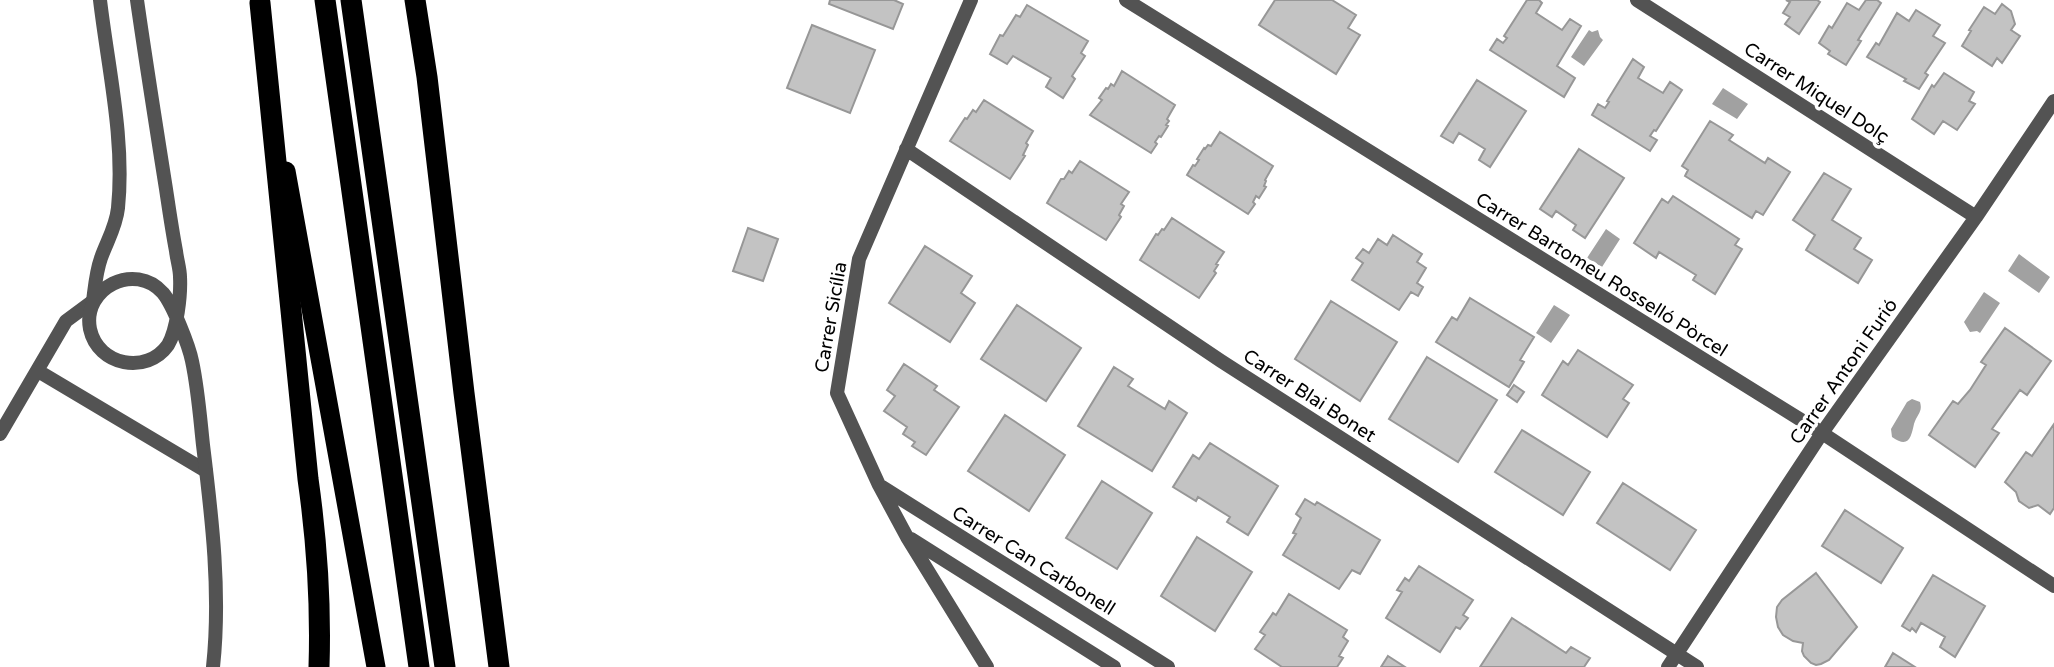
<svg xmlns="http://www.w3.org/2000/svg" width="2054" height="667" font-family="'Varela Round',sans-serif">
	<rect width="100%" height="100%" fill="#fff"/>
	<path fill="#a1a1a1" d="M1589,30L1592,32L1598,30L1600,37L1603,40L1584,66L1571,57Z
		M1723,88L1748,104L1737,119L1712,104Z
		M1606,229L1620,239L1602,267L1587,258Z
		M2019,254L2050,277L2039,293L2008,271Z
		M1984,292L2000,303L1980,333L1977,331L1970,332L1964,322Z
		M1554,305L1570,315L1551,343L1536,333Z
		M1912,399L1920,402C1923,412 1917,414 1914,424C1911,437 1909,449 1892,437L1891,429L1907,402Z"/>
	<path fill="#c3c3c3" stroke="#979797" stroke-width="2" d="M830,0H894L903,4L893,29L829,4Z
		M1275,0H1332L1356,15L1348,28L1360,35L1336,74L1259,25Z
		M1527,0H1539L1542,3L1536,13L1562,30L1570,19L1581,26L1557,66L1575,78L1564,97L1490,50L1497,39L1503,43L1507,38L1504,36Z
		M1786,0H1817L1820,2L1799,34L1785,24L1790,17L1783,13L1790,2Z
		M1866,0H1877L1881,3L1858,40L1861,41L1846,65L1828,54L1830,51L1819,43L1829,26L1832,28L1847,3L1859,10Z
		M2002,4L2011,11L2015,24L2011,30L2020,36L2002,63L1997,58L1992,66L1962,46L1971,31L1969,30L1984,7L1995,14Z
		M1027,5L1088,41L1081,53L1085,56L1072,76L1075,79L1063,98L1046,87L1051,78L1013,56L1007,64L990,54L1000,35L1003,36L1016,15L1020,17Z
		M1916,10L1940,25L1933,36L1945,43L1925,73L1928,75L1919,89L1904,81L1906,79L1867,57L1876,43L1879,45L1897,13L1909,21Z
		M812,25L875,50L850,113L787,88Z
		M1633,59L1644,67L1638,78L1663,93L1670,82L1682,90L1656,131L1654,130L1650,136L1657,140L1650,151L1592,115L1598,104L1605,108L1609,102L1607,101Z
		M1122,71L1175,105L1167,119L1169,121L1166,125L1168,126L1161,137L1159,136L1155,142L1157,144L1151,153L1090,115L1102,100L1099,98L1106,88L1108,89L1111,84L1114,86Z
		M1944,73L1974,92L1969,101L1975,104L1957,130L1943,121L1934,134L1912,119L1932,85L1934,87Z
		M1477,80L1526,111L1490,167L1479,160L1485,149L1459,133L1453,143L1441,136Z
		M984,100L1033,131L1026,143L1028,145L1023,155L1025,156L1010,179L950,141L965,118L967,119L973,110L976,112Z
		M1710,121L1733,135L1729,140L1765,163L1768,158L1790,172L1763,215L1756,211L1752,218L1685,176L1688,170L1682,166Z
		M1220,132L1273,166L1265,180L1266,181L1264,186L1266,187L1259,198L1256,196L1253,202L1255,204L1248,214L1187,175L1193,165L1195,166L1199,160L1197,159L1204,148L1205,149L1208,145L1211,146Z
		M1579,149L1624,178L1585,238L1573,230L1576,225L1556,211L1552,217L1540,209Z
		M1080,161L1129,192L1121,204L1124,206L1119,215L1121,217L1106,240L1047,203L1061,179H1064L1069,171L1072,173Z
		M1824,173L1851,189L1832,220L1861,238L1854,249L1872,260L1858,283L1806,250L1815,235L1793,220Z
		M1673,196L1739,239L1735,245L1742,249L1715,294L1693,280L1696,275L1659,252L1656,258L1634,243L1662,199L1668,203Z
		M1172,218L1224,252L1216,264L1218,265L1214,271L1216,273L1199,298L1140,260L1156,234L1158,235L1162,229L1164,230Z
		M748,228L778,239L763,281L733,271Z
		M1393,235L1422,254L1417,262L1426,268L1417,283L1423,287L1418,296L1411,292L1399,310L1352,280L1363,263L1356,258L1363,249L1369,253L1378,239L1387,245Z
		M925,246L972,276L961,293L975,303L950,342L889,303Z
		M1470,298L1534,337L1520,360L1524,362L1509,387L1436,342L1452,317L1457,320Z
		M1331,301L1397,342L1360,401L1295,359Z
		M1017,305L1081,348L1046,401L981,359Z
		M2005,328L2051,361L2027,395L2020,390L1992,429L1999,433L1975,467L1929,435L1953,401L1958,404L1970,390L1986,365L1981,362Z
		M1578,350L1633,385L1623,399L1629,403L1607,437L1542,395L1563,361L1568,365Z
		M1427,357L1497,400L1458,462L1389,419Z
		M904,364L937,386L934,390L959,407L926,455L912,446L915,442L903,434L907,427L884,411L895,396L887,390Z
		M1114,367L1133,379L1128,386L1165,409L1169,401L1187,413L1152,471L1078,426Z
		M1514,385L1524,392L1517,402L1507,395Z
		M1005,415L1065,455L1029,511L968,471Z
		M2054,424V508L2050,514L2038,505L2029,508L2019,501L2016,492L2005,482L2026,452L2032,456Z
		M1522,430L1590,472L1563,515L1495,472Z
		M1210,443L1278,486L1248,535L1227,522L1230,517L1198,497L1196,501L1173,487L1193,455L1199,459Z
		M1102,481L1152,513L1117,569L1066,538Z
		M1623,483L1696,530L1670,570L1597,523Z
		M1305,499L1315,505L1317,502L1380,540L1360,574L1352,570L1339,589L1283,555L1296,534L1293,533L1301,518L1296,514Z
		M1845,510L1903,548L1881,583L1822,546Z
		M1197,537L1252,572L1215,631L1161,596Z
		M1419,566L1473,600L1463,615L1468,618L1460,629L1456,627L1440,652L1386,618L1402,592L1397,590L1405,578L1409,581Z
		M1816,573L1857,627L1829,660L1821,664L1816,665L1811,663L1804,656L1802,651L1803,643L1793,641L1783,635L1778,627L1776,617L1777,607L1782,600Z
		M1933,575L1985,606L1955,657L1940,647L1945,637L1921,623L1916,632L1912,628L1910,631L1902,626Z
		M1289,594L1347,630L1343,637L1348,641L1339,656L1343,658L1337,667H1282L1255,649L1265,635L1260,632L1273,613L1276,615Z
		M1512,618L1566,653L1571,647L1590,658L1584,667H1480Z
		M1893,653L1915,667H1885Z
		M1388,656L1405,667H1381Z"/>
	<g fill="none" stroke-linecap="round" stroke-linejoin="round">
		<path stroke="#535353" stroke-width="14" d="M38,371L206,471
			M0,434L66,321L93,301"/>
		<path stroke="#535353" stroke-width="14" d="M137,0C146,63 156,126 166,189C169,209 172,230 176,251C177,260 180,269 180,277C181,295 177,330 168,345C147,375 98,366 90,329C82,288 135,261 163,293C173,305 189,346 192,361C198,389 200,417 203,445C212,518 221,594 213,667
			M971,0L859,259L837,393L879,485L907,537L987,667
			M1126,0L1822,433L2054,586
			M1637,0L1976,217
			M906,149L1221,361L1697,667
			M93,301C95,286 96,272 101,258C107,241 116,227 118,208C125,139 108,68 100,0
			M882,487L1168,667
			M911,539L1114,667
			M1668,667L1822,433L1976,217L2054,101"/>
		<path stroke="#000" stroke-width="19" d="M286,171L376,667"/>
		<path stroke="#000" stroke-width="21" d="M325,0L419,667
			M351,0L445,667
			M415,0L427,77L464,393L499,667
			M260,3L308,479C317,542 321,604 319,667"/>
	</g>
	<g text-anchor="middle" stroke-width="7" stroke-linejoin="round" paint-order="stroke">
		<g font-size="19" fill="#000" stroke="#fff">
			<text transform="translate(1817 92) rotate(33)" y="7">Carrer Miquel Dolç</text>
			<text transform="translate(1602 274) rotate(32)" y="7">Carrer Bartomeu Rosselló Pòrcel</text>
			<text transform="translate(830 317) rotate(-80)" y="7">Carrer Sicília</text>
			<text transform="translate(1843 371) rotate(-55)" y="7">Carrer Antoni Furió</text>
			<text transform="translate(1310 395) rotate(33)" y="7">Carrer Blai Bonet</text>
			<text transform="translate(1034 560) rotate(32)" y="7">Carrer Can Carbonell</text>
		</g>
	</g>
</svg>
